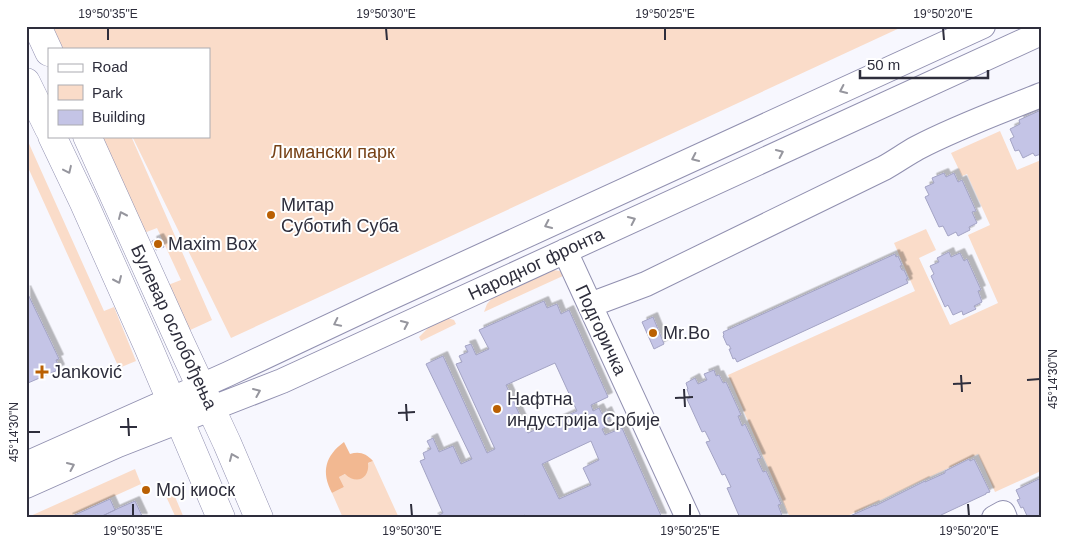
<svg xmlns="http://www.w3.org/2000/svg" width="1067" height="544" font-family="Arial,sans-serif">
	<defs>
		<filter id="shadow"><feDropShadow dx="4.5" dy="-4.5" stdDeviation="0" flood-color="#0004"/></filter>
	</defs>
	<rect width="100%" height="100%" fill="#f7f7fe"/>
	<path fill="#fadcc9" d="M50,26H904L231,338L132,136H209V49H60Z
		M1000,131L1017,170L1041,160V471L995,492L978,454L843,518H790L728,375L915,291L894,243L926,229L936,250L919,258L950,325L998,303L968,235L990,225L967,174L962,176L951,153Z
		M100,136H131L212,320L188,331L168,285L181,280L157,228L144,233Z
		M26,137L104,311L114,307L136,361L119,368L26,163Z
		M553,270L560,271L565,275L484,312L487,304L494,296Z
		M448,318L454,320L456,324L421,341L419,337L433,323Z
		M373,461L399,518H343L332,493L344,487L339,477Z
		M135,469L141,484L66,518H26Z
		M170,485L184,518H176L164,492Z"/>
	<path fill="#f2b891" d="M344,442L350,454C359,451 366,453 373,461L368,463C370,479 356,485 345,474L339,477L344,487L332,493C321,472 325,456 344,442Z"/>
	<path fill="#c4c4e6" stroke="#a3a3c4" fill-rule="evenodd" filter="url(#shadow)" d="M1041,110V154L1035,156L1033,153L1023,158L1019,150L1015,151L1010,139L1014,137L1010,129L1020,124L1019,120Z
		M944,173L946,177L954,173L958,182L962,180L976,211L972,212L977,223L969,227L970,230L958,236L956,232L948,236L943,226L939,227L925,197L929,195L925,187L934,183L932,178Z
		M159,238L164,247L156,250L152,241Z
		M949,252L951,257L960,253L964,261L967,259L981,290L978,291L982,302L974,306L976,309L963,315L962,311L953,315L948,305L945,307L931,276L934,274L930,266L939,262L937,258Z
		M895,254L896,257L898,256L902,265L900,266L902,270H904L908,279H906L908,283L737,362L735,358L733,359L729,349H731L729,345H727L723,336L724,335L723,332Z
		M26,290L59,359L56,360L60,369L28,383L26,379Z
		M544,301L547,308L557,304L561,314L569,310L608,397L591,405L593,411L599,408L602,414L607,411L610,418L605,420L607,426L602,429L605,435L622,428L662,518H526L525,515L520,518H433L443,513L420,461L425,459L423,453L431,449L427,441L433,438L439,452L453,446L461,464L472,459L426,364L443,356L487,453L495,449L456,364L462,362L459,356L468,352L465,346L471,344L476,355L489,349L479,330ZM555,363L577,411L528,433L506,385ZM591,441L599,460L583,468L591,485L559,499L542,464Z
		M653,317L664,344L654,349L642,322Z
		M714,370L716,376L719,375L723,383L726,382L741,415L738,416L742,426L745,424L761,458L757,459L763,472L766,471L781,504L778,505L783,518H740L727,488L731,487L725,474L722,475L706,442L710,441L705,431L702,432L687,399L690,398L687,389H688L686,383L695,378L698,384L707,380L704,374Z
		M969,459L970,461L974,459L990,492L986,493V494L941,515L942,516L939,518H851L850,516L875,505V506L925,481V482L945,473V471Z
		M1041,478V518H1028L1023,507L1021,508L1017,500L1020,499L1016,490Z
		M110,499L115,510L98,518H68Z
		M135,501L143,518H98L119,508Z"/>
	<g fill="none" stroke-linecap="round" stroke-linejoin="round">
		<defs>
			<path id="minor" d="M565,251L688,518
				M590,305L646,284L884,168C895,162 906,154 917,148C957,127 999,112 1041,95
				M26,464L228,374L381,302L983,26
				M26,486L118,445L282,381L1041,33
				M994,518L1003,513L1005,518"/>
			<path id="major" d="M37,26L49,52
				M26,82L49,129
				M52,136L84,203L147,344L221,518
				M87,136L180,342L227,443L259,518"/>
		</defs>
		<use href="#minor" stroke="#9190b0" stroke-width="26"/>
		<use href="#major" stroke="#9190b0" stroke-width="29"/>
		<use href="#minor" stroke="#fff" stroke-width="24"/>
		<use href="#major" stroke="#fff" stroke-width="28"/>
	</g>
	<defs><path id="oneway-chevron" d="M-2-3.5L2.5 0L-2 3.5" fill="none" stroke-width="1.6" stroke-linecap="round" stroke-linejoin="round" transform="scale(1.25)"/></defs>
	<g stroke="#96969e">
		<use href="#oneway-chevron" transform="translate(843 90) rotate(155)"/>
		<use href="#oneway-chevron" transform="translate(780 153) rotate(-25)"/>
		<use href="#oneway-chevron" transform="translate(695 158) rotate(155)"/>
		<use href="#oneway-chevron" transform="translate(68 170) rotate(65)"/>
		<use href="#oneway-chevron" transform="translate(122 215) rotate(-114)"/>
		<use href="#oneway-chevron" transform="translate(632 220) rotate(-25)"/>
		<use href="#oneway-chevron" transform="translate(548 225) rotate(155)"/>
		<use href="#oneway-chevron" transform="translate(118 280) rotate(66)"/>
		<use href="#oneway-chevron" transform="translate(337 323) rotate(154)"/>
		<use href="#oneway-chevron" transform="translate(405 324) rotate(-25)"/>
		<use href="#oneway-chevron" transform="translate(257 392) rotate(-23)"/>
		<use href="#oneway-chevron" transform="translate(233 457) rotate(-113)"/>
		<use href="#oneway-chevron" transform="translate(71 466) rotate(-24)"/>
	</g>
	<path fill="none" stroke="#2e2e3c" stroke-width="2" d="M108,28V40M386,28L387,40M665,28V40M943,28L944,40M961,375L962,392M1027,380L1040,379M953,384L971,383M684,389L685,407M675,398L693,397M406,404L407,421M398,413L415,412M128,418L129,436M120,427H137M28,432H40M133,504V516M411,504L412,516M690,504V516M968,504L969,516"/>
	<g fill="#ba6003" stroke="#fff" stroke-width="2">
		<circle cx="271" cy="215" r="5"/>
		<circle cx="158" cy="244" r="5"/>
		<circle cx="653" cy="333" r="5"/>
		<path d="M39.5 364.5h5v5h5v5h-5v5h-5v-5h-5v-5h5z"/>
		<circle cx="497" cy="409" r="5"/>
		<circle cx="146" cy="490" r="5"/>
	</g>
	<g text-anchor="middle" stroke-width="4" stroke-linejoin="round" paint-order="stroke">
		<g font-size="18" fill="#774217" stroke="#fff">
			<text x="333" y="158">Лимански парк</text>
		</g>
		<g font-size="18" fill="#2e2e3c" stroke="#fff" text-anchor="start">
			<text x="281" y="211">Митар<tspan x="281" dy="21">Суботић Суба</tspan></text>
			<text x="168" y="250">Maxim Box</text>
			<text x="663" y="339">Mr.Bo</text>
			<text x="52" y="378">Janković</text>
			<text x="507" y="405">Нафтна<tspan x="507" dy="21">индустрија Србије</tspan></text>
			<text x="156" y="496">Мој киоск</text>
		</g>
		<g font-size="18" fill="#2e2e3c" stroke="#fff">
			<text transform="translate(536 264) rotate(-25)" y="6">Народног фронта</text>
			<text transform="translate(174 327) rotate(65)" y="6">Булевар ослобођења</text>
			<text transform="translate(601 330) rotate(65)" y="6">Подгоричка</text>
		</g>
	</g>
	<rect width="1067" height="544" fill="none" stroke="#ffffff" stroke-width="55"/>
	<rect x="48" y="48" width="162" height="90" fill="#ffffff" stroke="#ababb1"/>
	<rect x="58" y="64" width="25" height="8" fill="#ffffff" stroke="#ababb1"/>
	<text x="92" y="72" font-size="15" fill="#2e2e3c">Road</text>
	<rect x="58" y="85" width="25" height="15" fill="#fadcc9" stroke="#ababb1"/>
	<text x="92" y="98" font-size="15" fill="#2e2e3c">Park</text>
	<rect x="58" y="110" width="25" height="15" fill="#c4c4e6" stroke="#ababb1"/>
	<text x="92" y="122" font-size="15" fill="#2e2e3c">Building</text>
	<path d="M860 70v8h128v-8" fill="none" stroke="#2e2e3c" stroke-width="2.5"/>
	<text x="867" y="70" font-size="15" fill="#2e2e3c" stroke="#ffffff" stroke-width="4" paint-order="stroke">50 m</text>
	<rect x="28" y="28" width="1012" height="488" fill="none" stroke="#2e2e3c" stroke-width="2"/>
	<g font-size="12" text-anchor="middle" fill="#2e2e3c">
		<text x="108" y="18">19°50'35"E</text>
		<text x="386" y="18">19°50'30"E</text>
		<text x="665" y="18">19°50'25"E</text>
		<text x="943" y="18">19°50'20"E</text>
		<text transform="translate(1053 379) rotate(-90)" y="4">45°14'30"N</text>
		<text transform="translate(14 432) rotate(-90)" y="4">45°14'30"N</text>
		<text x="133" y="535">19°50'35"E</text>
		<text x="412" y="535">19°50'30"E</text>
		<text x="690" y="535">19°50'25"E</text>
		<text x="969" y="535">19°50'20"E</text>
	</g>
</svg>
